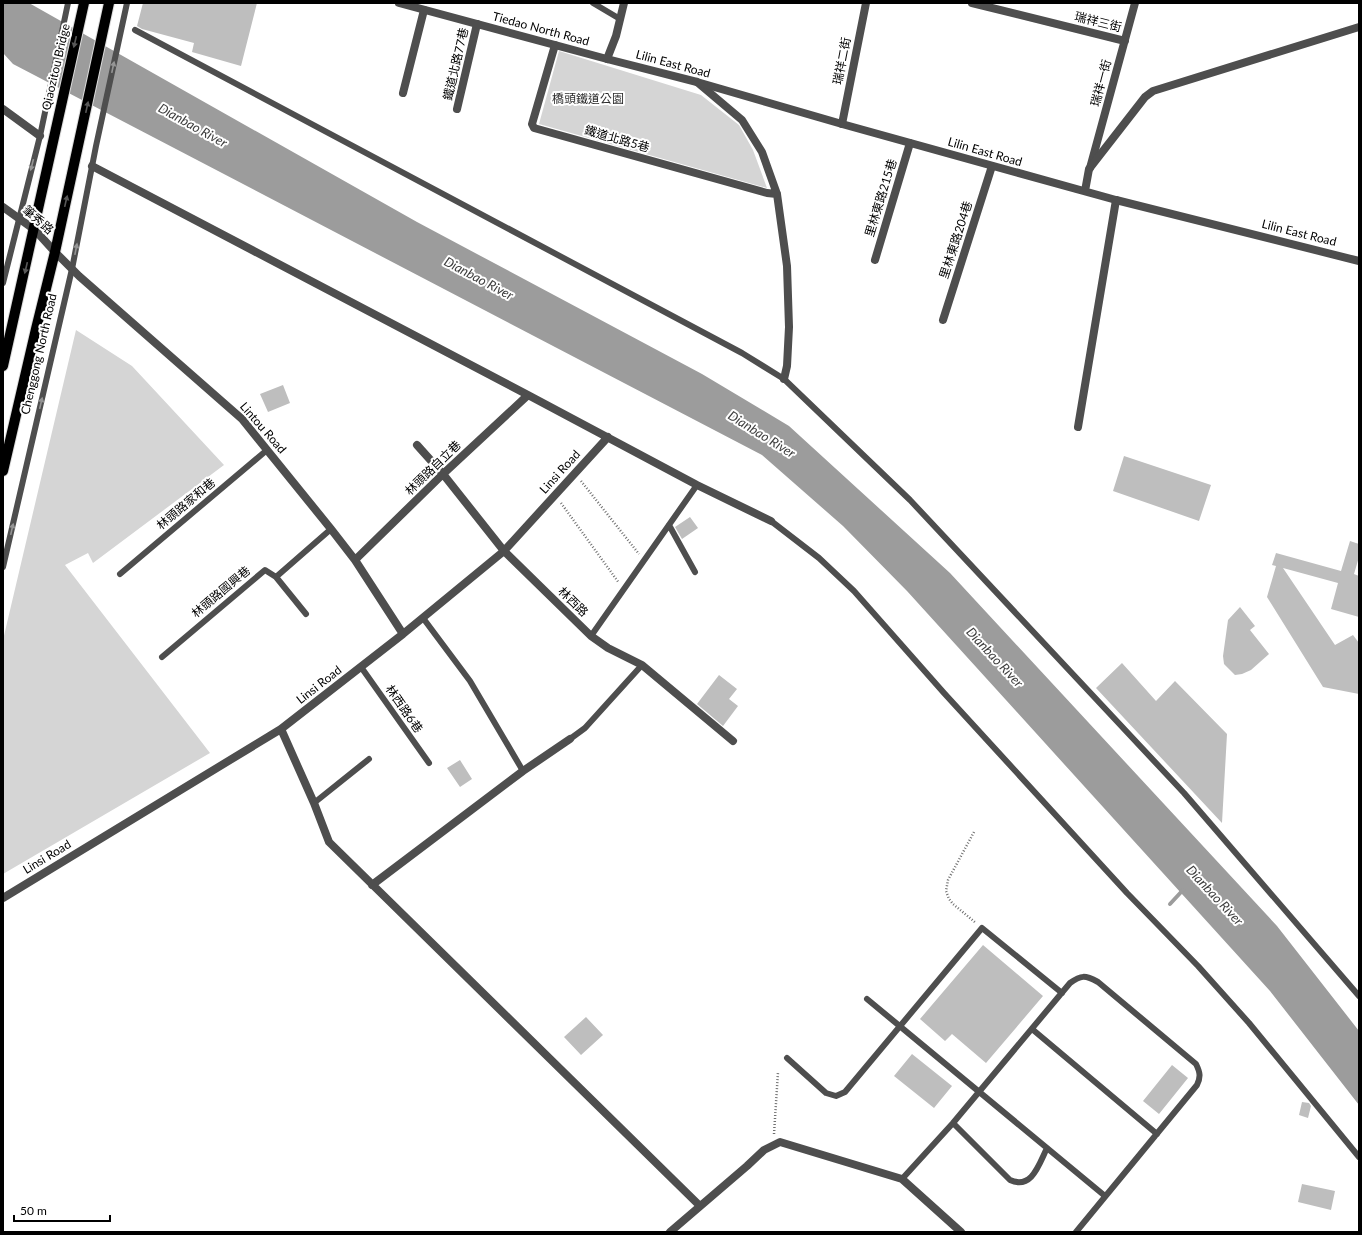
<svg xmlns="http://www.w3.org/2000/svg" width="1362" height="1235" font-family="Lato,'Noto Sans TC',sans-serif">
	<rect width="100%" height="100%" fill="#fff"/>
	<path fill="#d5d5d5" d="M559,51L701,95L739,125L753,150L767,188L539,124Z
		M76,330L132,366L224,465L93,563L88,553L65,565L210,753L3,874V640Z"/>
	<path fill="#9c9c9c" d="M3,3H29L417,222L702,374L789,426L950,573L1277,926L1359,1031V1105L1270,991L907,591L843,526L762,455L13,64L3,53Z"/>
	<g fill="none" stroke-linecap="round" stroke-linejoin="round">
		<path stroke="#9c9c9c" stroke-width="4" d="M1170,904L1183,890"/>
	</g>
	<path fill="#bebebe" d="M143,3H257L241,66L192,52L194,43L142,29L137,26Z
		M283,385L290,403L268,412L260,394Z
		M1124,456L1211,485L1199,521L1113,491Z
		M690,517L698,528L682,539L675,527Z
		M1350,541L1359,544V557L1354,574L1359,576V617L1331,609L1338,583L1283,568L1335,645L1353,635L1359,643V694L1323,687L1267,597L1276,566L1272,565L1276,553L1341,571Z
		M1240,607L1255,626L1250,630L1269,654L1251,670L1242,674L1235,675L1224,664L1223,656L1228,620Z
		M1122,663L1156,701L1175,681L1227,734L1222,823L1096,688Z
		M719,675L737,689L729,699L738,706L723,726L697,704Z
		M460,760L472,779L460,787L447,768Z
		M983,945L1043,996L986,1063L952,1034L945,1041L920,1019Z
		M586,1017L603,1035L581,1055L564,1037Z
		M912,1054L952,1086L934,1108L894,1076Z
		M1172,1065L1188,1078L1159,1114L1143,1101Z
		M1302,1102L1309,1103L1311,1106L1308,1118L1299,1115Z
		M1302,1184L1335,1191L1331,1210L1298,1202Z"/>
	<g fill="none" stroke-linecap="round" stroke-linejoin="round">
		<defs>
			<path id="primary" d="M3,366C31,245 58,124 84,3
				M3,471L36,329L55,252L109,3"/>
		</defs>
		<use href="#primary" stroke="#dbdbdb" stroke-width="12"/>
		<path stroke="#707070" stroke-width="2.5" stroke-dasharray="1 2" stroke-linecap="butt" d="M581,481L639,554
			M561,503L619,583
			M974,832L948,880L946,891L949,899L953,904L976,923
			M774,1134L778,1072"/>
		<path stroke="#4e4e4e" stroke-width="6" d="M593,3L620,19
			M135,30L742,353L784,379L910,500L1184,793L1359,996
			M3,283L40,136L68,3
			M771,521L819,558L854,591L944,693L1127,893L1198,966L1249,1023L1359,1157
			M669,525L695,572
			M3,567L72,269L96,146L127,3
			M120,574L267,450
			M276,577L306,614
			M423,618L470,681L523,771
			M591,636L697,485
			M162,657L265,570L276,577L331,529
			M361,667L429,763
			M570,739L585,728L642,665
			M314,803L369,759
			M867,999L1105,1196
			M1032,1029L1157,1134
			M787,1058L826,1093L836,1096L845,1092L982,928L1062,993
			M953,1123L1010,1180C1032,1190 1039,1164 1047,1148
			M902,1179L953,1123L1070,983C1081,975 1085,975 1098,982L1196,1064C1200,1072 1201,1077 1197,1085L1076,1232"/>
		<path stroke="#4e4e4e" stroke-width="8" d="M972,3L1125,41
			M555,45L532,124L534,128L767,193L777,194
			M607,59L616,36L624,3
			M697,82L742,120L762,152L777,194L787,266L789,327L787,366L784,379
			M403,93L424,10
			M3,109L40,136
			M457,109L477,24
			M842,124L866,3
			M92,166L528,395L697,485L771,521
			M1090,168L1135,3
			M55,252L79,276L242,419L331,529L355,560L403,634
			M875,260L910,143
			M943,320L992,166
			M1078,427L1116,200
			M417,445L443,474L504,551L591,636L608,648L642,665L733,741
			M355,560L443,474L528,395
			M281,729L314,803L329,842L700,1206
			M372,885L523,771L570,739
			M3,898L281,729L403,634L504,551L608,437
			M670,1232L747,1166L764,1150L780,1142L902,1179L961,1232"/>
		<path stroke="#4e4e4e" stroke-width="8" d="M399,3L607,59L697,82L842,124L1116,200L1359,261
			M1085,191L1089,169L1145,97L1153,91L1359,27
			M3,207L35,230L55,252"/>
		<use href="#primary" stroke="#000" stroke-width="10"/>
	</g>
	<defs><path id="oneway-solid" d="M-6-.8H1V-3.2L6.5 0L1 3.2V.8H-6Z"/></defs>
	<g fill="#595959">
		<use href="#oneway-solid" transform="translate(75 42) rotate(103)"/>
		<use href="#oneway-solid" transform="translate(87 107) rotate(-78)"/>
		<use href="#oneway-solid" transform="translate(66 201) rotate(-77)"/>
		<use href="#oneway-solid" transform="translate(26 268) rotate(103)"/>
	</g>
	<g fill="#959595">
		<use href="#oneway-solid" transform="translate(113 67) rotate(-78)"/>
		<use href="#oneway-solid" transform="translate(32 165) rotate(104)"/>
		<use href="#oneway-solid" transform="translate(76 249) rotate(-79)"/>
		<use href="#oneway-solid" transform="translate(41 403) rotate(-77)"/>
		<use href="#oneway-solid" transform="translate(12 529) rotate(-77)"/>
	</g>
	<g text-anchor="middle" stroke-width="4" stroke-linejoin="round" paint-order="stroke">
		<g font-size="12" fill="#000" stroke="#fff">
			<text transform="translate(1098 22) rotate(14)" y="4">瑞祥三街</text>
			<text transform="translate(541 29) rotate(15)" y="4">Tiedao North Road</text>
			<text transform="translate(842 61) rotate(-79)" y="4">瑞祥二街</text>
			<text transform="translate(456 64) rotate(-77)" y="4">鐵道北路77巷</text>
			<text transform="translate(673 64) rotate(15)" y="4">Lilin East Road</text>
			<text transform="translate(56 67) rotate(-77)" y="4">Qiaozitou Bridge</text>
			<text transform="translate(1101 83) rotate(-75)" y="4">瑞祥一街</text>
			<text transform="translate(617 139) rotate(16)" y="4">鐵道北路5巷</text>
			<text transform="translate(985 152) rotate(16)" y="4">Lilin East Road</text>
			<text transform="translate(881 198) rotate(-73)" y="4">里林東路215巷</text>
			<text transform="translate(38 220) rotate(41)" y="4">筆秀路</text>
			<text transform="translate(1299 233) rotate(14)" y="4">Lilin East Road</text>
			<text transform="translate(956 240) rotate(-72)" y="4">里林東路204巷</text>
			<text transform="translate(39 354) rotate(-77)" y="4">Chenggong North Road</text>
			<text transform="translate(263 428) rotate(49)" y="4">Lintou Road</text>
			<text transform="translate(433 468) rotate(-44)" y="4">林頭路自立巷</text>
			<text transform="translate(560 472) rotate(-48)" y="4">Linsi Road</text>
			<text transform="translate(186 504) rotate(-40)" y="4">林頭路家和巷</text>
			<text transform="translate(221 592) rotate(-40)" y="4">林頭路國興巷</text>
			<text transform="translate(573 602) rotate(44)" y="4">林西路</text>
			<text transform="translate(319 685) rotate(-38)" y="4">Linsi Road</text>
			<text transform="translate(404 709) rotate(55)" y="4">林西路6巷</text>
			<text transform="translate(47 857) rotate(-31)" y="4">Linsi Road</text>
		</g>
		<g font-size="12" fill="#2c2c2c" stroke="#fff">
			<text x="588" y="103">橋頭鐵道公園</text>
		</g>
		<g font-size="13" font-style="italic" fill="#3d3d3d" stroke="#fff">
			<text transform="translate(193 125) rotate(29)" y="5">Dianbao River</text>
			<text transform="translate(479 278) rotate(28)" y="5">Dianbao River</text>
			<text transform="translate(762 434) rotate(32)" y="5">Dianbao River</text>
			<text transform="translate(995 657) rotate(47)" y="5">Dianbao River</text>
			<text transform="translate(1215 895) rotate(47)" y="5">Dianbao River</text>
		</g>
	</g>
	<rect width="1362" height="1235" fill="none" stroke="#000000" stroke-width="8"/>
	<path d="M14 1215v6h96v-6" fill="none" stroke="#000000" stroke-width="2"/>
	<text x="20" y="1215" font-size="12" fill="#000000" stroke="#ffffff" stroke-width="3" paint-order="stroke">50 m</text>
</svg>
